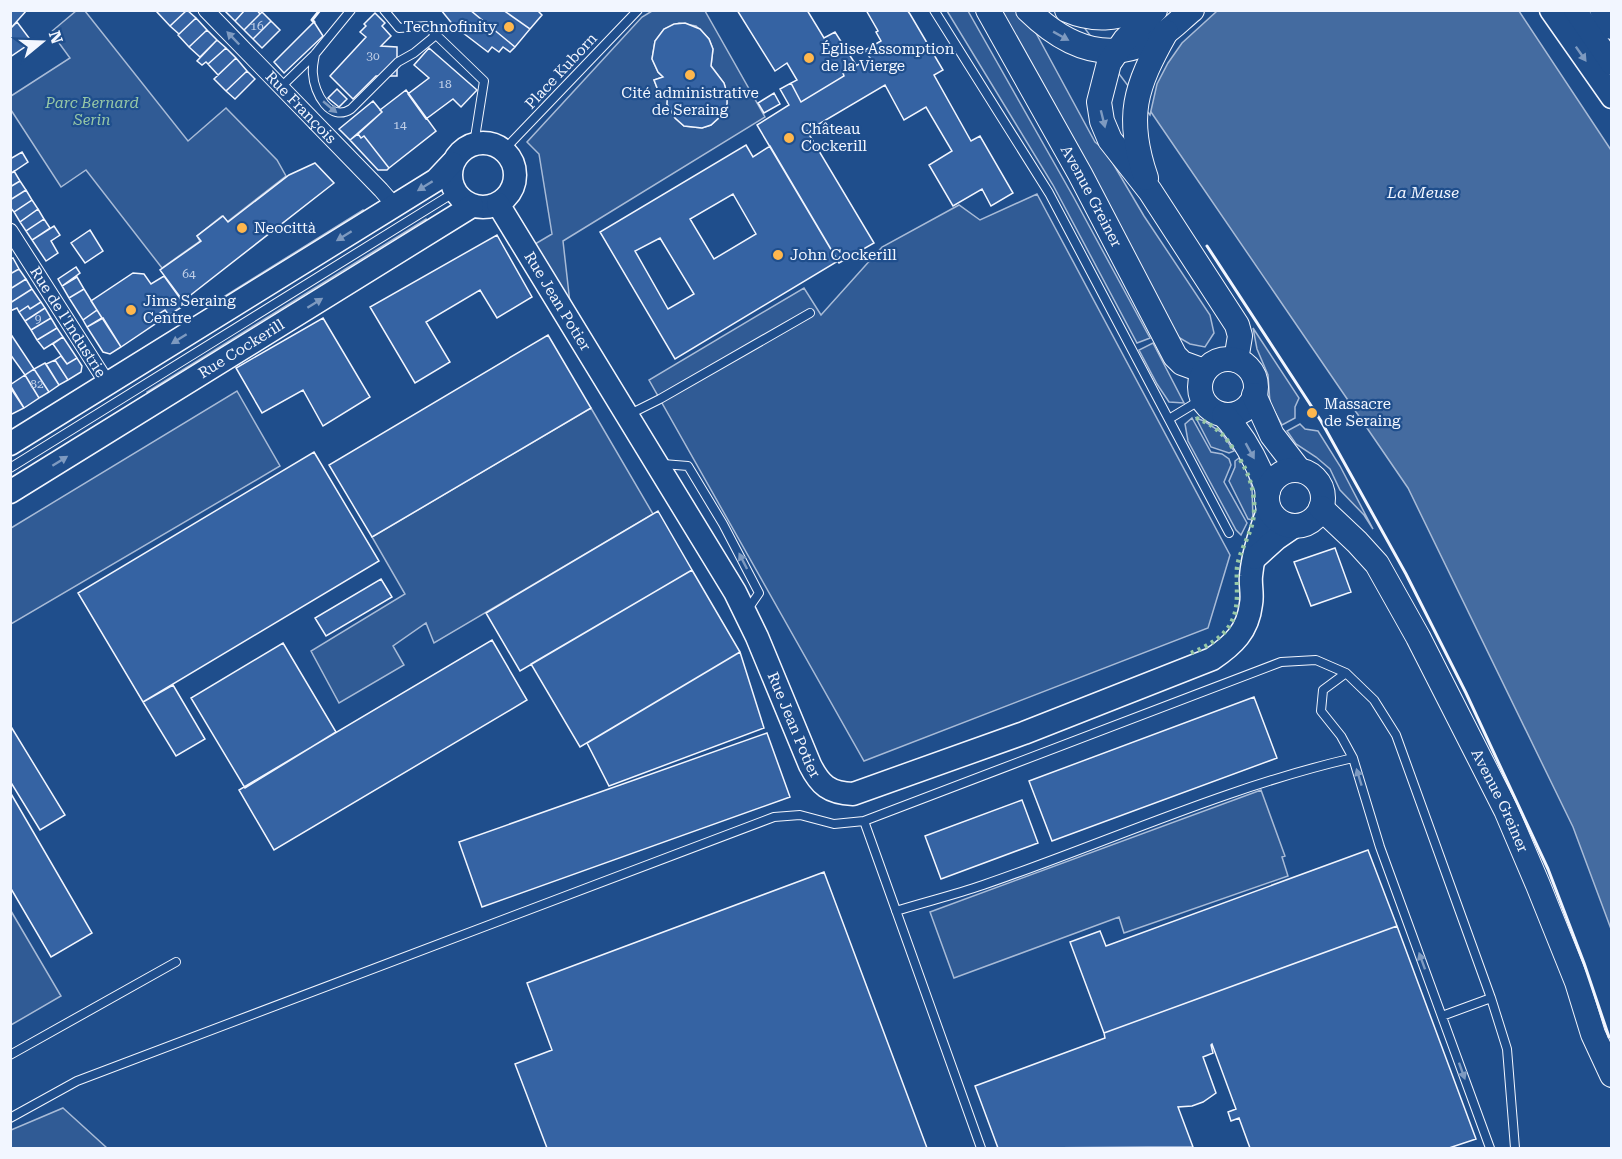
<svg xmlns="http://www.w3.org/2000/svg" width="1622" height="1159" font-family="'Roboto Serif',serif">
	<rect width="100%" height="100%" fill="#1f4e8c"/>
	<path fill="#305b95" stroke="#a8bbd7" stroke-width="1.5" fill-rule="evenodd" d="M76,11H85L188,141L226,108L277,160L286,176L227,222L222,216L197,236L200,241L162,268L86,170L61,187L11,110V96L70,58L51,32Z
		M652,11H705L765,117L563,241L570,303L535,244L552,234L539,154L527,142L642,17ZM679,23L696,26L709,39L713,49L711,66L724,83L727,93V105L723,114L711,125L702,128L684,126L675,118L667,104L668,90L659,93L654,80L663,77L658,72L652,59L655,41L664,29Z
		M947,11H968L1074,198L1150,338L1137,343L1053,185Z
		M999,11H1024L1095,142L1105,150L1144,216L1210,315L1214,333L1205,347L1190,344L1178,337Z
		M1037,194L1230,555L1208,628L864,761L649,380L804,288L821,315L882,247L959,205L980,220Z
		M363,210L366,215L211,310L209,306Z
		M426,219L428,223L149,397L147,392Z
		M1253,328L1299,398L1295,407V418L1282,425L1270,403L1268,375L1257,349Z
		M1153,343L1184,403L1169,402L1157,384L1139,350Z
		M237,391L280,466L11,624V528Z
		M591,408L653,514L434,643L426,623L393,646L404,665L339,703L311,651L405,594L372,537Z
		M1192,418L1211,452L1222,454L1229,459L1231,465L1224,482L1247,523L1241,535L1236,530L1188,441L1185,424Z
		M1196,418L1204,421L1221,432L1234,451L1229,453L1211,447Z
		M1300,424L1305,429L1318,431L1340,466L1373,529L1364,515L1340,490L1330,469L1316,457L1296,444L1287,431Z
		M1239,458L1246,468L1252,487L1253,520L1248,519L1229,481L1235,467V461Z
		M1261,790L1285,856L1282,857L1288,876L1124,933L1119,917L954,978L930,912Z
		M11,911L61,996L11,1025H10Z
		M63,1108L107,1148H11V1130Z"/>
	<path fill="#446ba0" stroke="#a8bbd7" stroke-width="1.5" d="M1074,11H1519L1611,150V929L1573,827L1408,488L1151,112Z"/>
	<path fill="#1f4e8c" stroke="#a8bbd7" stroke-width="1.5" d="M1071,10L1217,11L1182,43L1168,63L1157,84L1150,115Z"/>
	<path fill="#3563a3" stroke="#f2f6ff" stroke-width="1.5" fill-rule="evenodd" d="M10,10H27L10,29Z
		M158,10H187L170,26L157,12Z
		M187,10L196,18L179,34L170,26Z
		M227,10H245L235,21L226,12Z
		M245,10H257L260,14L244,30L235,21Z
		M441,10H470L515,47L510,52L503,47L499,52L492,47L488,52L454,26Z
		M470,10H503L530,29L515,47Z
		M503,10H537L542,15L530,29Z
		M737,10H807L824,38L835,32L856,65L843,73L844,76L801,102L791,83L797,80L787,63L775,71Z
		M866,10H907L910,14L943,70L934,75L971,141L980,136L1013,193L991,206L982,189L953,206L929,165L952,151L926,107L904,120L885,85L807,131L874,243L839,263L757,125L789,105L780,89L791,83L801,102L844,76L843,73L870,58L865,50L881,41L876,32L878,31Z
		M262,12L271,21L253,39L244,30Z
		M375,13L385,23L382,26L391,36L381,46L397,47V76H376L353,99L330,76L366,37L360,32L366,26L364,24Z
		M196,18L207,30L189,47L178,35Z
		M271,21L280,30L262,48L253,39Z
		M17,22L32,42L10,57V29Z
		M314,22L323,36L284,73L274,62Z
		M685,23L700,29L709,39L713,49L711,66L724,83L727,93V105L723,114L711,125L702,128L684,126L675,118L667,104L668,90L659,93L654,80L663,77L658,72L652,59L655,41L664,29L674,24Z
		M207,30L217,40L200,57L189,47Z
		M217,40L226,48L208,64L206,62L202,65L197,61Z
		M226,48L236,58L218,75L208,64Z
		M429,48L477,90L461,107L453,99L426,119L408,94L429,78L414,65Z
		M236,58L247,71L226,91L214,79Z
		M247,71L255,79L235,99L226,91Z
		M337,89L347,99L339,107L328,98Z
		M406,90L436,131L389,168L364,136L361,138L358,134L382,112L380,110Z
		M774,93L780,104L764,113L758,103Z
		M373,101L382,112L350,140L339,129Z
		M358,134L361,138L364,136L389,168L387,170H378L350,140Z
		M746,145L753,157L770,146L838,261L675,359L600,232ZM733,194L756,234L714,259L690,219ZM660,238L694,294L668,309L635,251Z
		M22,152L28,162L10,174V159Z
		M315,163L334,183L183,301L160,270L201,241L197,236L223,216L228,222L289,175Z
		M14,171L20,181L10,187V174Z
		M20,181L26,190L10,200V187Z
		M26,190L32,200L14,212L10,207V200Z
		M32,200L38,209L20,222L14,212Z
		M38,209L44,219L26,231L20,222Z
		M44,219L50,228L32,240L26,231Z
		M54,226L60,235L51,241L58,253L46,261L32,240Z
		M90,230L103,251L85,263L71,243Z
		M497,235L532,297L497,318L480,290L426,322L450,362L415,383L370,307Z
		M13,258L19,269L10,274V259Z
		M76,267L80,273L62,286L58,279Z
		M19,269L26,279L10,289V274Z
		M133,273L144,274L151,284L164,276L185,305L169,315L165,310L154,317L158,322L121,347L91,301Z
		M77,277L84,289L69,298L62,286Z
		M26,279L32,289L10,303V289Z
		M32,289L41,302L30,309L28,306L19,312L17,308L10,311V303Z
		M84,289L97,310L83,320L69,298Z
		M41,302L45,308L25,321L19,312L28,306L30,309Z
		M45,308L51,318L31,330L25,321Z
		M97,310L102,318L87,327L83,320Z
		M51,318L57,328L37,340L31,330Z
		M103,318L121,347L110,354L103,352L87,327Z
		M323,318L370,397L323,426L303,390L262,413L236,368Z
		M57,328L63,337L44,349L37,340Z
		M10,333L34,369L25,375L10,354Z
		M548,335L591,408L372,537L329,465Z
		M63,337L77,358L67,364L53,344Z
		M61,356L67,364L77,358L82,366L81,372L68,380L55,360Z
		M55,360L68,380L59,385L46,364Z
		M45,363L59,385L49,392L34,369Z
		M34,369L49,392L39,398L25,375Z
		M25,375L39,398L24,408L10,385Z
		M10,387L24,408L10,415Z
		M314,452L379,561L143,702L78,593Z
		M658,511L692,570L520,671L486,613Z
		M1335,548L1351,592L1311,606L1294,562Z
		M692,570L740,652L580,747L531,664Z
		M381,579L392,597L326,636L315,618Z
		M492,640L527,700L274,850L239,790Z
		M283,643L336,732L245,788L191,698Z
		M740,652L764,728L609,786L587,743Z
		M173,685L205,739L176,756L143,702Z
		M1254,697L1277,758L1052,841L1029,781Z
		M10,725L65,815L40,830L10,781Z
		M767,733L790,797L482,907L459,842Z
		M10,792L92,933L51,957L10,887Z
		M1022,800L1038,843L941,879L925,836Z
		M1368,850L1397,926L1104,1033L1070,942L1100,931L1106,946Z
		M824,872L927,1148H547L515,1064L552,1050L527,983Z
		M1397,926L1476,1139L1449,1148H1250L1239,1118L1231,1121L1228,1112L1236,1109L1212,1044L1211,1045L1213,1053L1203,1057L1216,1093L1203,1102L1192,1106L1178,1107L1193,1147L998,1148L975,1086L1105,1038L1104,1033Z"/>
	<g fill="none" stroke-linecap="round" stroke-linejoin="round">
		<defs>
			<path id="lane" d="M384,10L399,28L427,26L484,81L474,144
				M934,10L1049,193L1229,533
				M315,54C314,61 312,67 313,74C314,93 330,123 351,109L398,62L414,53L436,35
				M281,87L315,54L351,10
				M504,150L638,10
				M628,415L660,399L810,313
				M1169,419L1202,399
				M663,464L688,466L723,524L759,593L748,609
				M10,468L455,192
				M1346,673L1323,690L1321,711L1341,736L1353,758L1380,847L1490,1148
				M896,911C925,902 954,895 983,885C1106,843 1226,787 1353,758
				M1442,1016L1491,998
				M10,1055L176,962
				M10,1118L77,1081L774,817L800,815L834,824L864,821
				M981,1148L864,821L1281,662L1316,660L1346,673L1374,700L1396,735L1491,998L1507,1049L1515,1148"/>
			<g id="street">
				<path id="s1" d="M206,10L381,190L394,205"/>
				<path id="s2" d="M10,231L107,383"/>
			</g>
			<g id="secondary">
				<path d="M1551,10L1612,97"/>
				<path d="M1575,10L1612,64"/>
				<path d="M1601,10L1612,28"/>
				<circle cx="483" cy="175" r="32"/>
				<path id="s3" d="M498,204L735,592L757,637L810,765C820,785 829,793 853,794L1024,733L1212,659C1233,645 1248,631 1251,604C1253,595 1250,585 1251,576C1253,553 1261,529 1269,508"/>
				<path d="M10,444L436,180L452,163"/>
				<path id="s4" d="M10,492L472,206"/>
				<path d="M1255,558L1276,539L1295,526"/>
			</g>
			<g id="primary">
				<path id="s5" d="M988,10L1080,174L1175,356L1182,363L1204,371"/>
				<path d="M1028,10C1068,49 1113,66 1163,34C1173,28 1182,18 1192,10"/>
				<path d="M1067,10C1095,22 1115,18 1143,10"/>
				<path d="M1155,10L1125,40L1109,63L1099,102L1102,121L1110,140L1150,191L1237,325L1240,336L1236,360"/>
				<path d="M1146,178C1125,117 1135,87 1166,32"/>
				<circle cx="1228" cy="387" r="28"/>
				<path d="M1254,395L1272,435L1299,470"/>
				<path d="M1224,415C1245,438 1258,463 1268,491"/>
				<circle cx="1295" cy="498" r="28"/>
				<path id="s6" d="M1321,508L1357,542L1377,564L1418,637L1506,810L1538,885L1577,982L1593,1034L1612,1075"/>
			</g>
		</defs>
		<use href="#lane" stroke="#f2f6ff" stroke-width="10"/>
		<use href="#street" stroke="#f2f6ff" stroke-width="17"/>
		<use href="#secondary" stroke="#f2f6ff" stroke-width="25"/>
		<use href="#primary" stroke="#f2f6ff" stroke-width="26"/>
		<use href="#lane" stroke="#1f4e8c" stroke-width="8"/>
		<use href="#street" stroke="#1f4e8c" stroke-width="15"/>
		<use href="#secondary" stroke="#1f4e8c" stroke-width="22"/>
		<use href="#primary" stroke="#1f4e8c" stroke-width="24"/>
		<path stroke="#97c8a6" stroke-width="4.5" stroke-dasharray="3 4.5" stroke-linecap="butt" d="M1196,418C1213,424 1225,435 1234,450
			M1191,653C1206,647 1223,638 1231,623C1240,606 1236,587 1237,568C1239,551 1250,537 1253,520C1257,499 1251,476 1239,458"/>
		<path stroke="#f2f6ff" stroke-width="3" d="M314,22L312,20L320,10
			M1207,246L1321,421L1406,574L1466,693L1548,869L1584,963L1609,1037"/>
	</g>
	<defs><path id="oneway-solid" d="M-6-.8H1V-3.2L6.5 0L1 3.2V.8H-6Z" transform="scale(1.5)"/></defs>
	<g fill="#7e9ac0">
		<use href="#oneway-solid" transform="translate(1061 36) rotate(29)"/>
		<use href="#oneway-solid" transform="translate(233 38) rotate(-134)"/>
		<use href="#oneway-solid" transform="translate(1581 54) rotate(55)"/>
		<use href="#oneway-solid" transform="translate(330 107) rotate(40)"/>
		<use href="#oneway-solid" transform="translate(1103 119) rotate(76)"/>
		<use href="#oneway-solid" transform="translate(425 186) rotate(148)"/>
		<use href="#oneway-solid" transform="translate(344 236) rotate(148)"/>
		<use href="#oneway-solid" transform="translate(315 303) rotate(-32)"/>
		<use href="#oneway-solid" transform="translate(179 339) rotate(148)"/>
		<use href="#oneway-solid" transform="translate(1250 451) rotate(61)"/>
		<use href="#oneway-solid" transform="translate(60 461) rotate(-32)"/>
		<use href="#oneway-solid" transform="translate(743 561) rotate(-117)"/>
		<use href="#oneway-solid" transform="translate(1359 777) rotate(-107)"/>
		<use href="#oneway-solid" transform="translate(1422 961) rotate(-110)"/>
		<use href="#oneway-solid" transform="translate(1462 1071) rotate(70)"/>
	</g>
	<g fill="#ffb74d" stroke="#1f4e8c" stroke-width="2">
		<circle cx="509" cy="27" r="6"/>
		<circle cx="809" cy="58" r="6"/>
		<circle cx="690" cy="75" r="6"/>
		<circle cx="789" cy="138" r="6"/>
		<circle cx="242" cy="228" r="6"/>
		<circle cx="778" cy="255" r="6"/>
		<circle cx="131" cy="310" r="6"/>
		<circle cx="1312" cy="413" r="6"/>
	</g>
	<g text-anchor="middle" stroke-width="4.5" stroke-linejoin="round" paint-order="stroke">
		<g font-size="12" fill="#c3d1e8">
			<text x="257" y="30">16</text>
			<text x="373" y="60">30</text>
			<text x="445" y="88">18</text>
			<text x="400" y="129">14</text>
			<text x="189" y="278">64</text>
			<text x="38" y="323">9</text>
			<text x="37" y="388">82</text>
		</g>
		<g font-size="15" fill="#f2f6ff" stroke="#1f4e8c" text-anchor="start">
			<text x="497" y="32" text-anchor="end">Technofinity</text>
			<text x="821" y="54">Église Assomption<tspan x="821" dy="17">de la Vierge</tspan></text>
			<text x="690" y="98" text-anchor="middle">Cité administrative<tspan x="690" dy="17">de Seraing</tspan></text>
			<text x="801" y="134">Château<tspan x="801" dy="17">Cockerill</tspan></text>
			<text x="254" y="233">Neocittà</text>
			<text x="790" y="260">John Cockerill</text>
			<text x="143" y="306">Jims Seraing<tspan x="143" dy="17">Centre</tspan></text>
			<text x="1324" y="409">Massacre<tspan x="1324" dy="17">de Seraing</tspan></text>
		</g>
		<g font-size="15" fill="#f2f6ff" stroke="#1f4e8c">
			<text transform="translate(561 71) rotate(-47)" y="5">Place Kuborn</text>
			<text dy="5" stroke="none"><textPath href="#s1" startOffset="136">Rue François</textPath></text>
			<text dy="5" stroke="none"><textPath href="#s5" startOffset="213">Avenue Greiner</textPath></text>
			<text dy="5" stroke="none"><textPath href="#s3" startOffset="114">Rue Jean Potier</textPath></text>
			<text dy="5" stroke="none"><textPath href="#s2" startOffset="108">Rue de l'Industrie</textPath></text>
			<text dy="5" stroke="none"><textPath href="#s4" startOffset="272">Rue Cockerill</textPath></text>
			<text dy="5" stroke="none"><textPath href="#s3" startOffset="600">Rue Jean Potier</textPath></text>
			<text dy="5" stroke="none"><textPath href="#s6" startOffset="346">Avenue Greiner</textPath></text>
		</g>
		<g font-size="15" font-style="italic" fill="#97c8a6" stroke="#1f4e8c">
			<text x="92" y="108">Parc Bernard<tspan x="92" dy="17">Serin</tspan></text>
		</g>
		<g font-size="16" font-style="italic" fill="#f2f6ff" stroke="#1f4e8c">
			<text x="1423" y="198">La Meuse</text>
		</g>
	</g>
	<rect width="1622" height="1159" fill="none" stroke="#f2f6ff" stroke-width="24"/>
	<g transform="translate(42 42) rotate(71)" stroke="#1f4e8c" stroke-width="4.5" paint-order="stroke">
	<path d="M0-4.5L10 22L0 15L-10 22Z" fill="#f2f6ff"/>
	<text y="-9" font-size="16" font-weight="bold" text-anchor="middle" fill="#f2f6ff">N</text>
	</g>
</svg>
